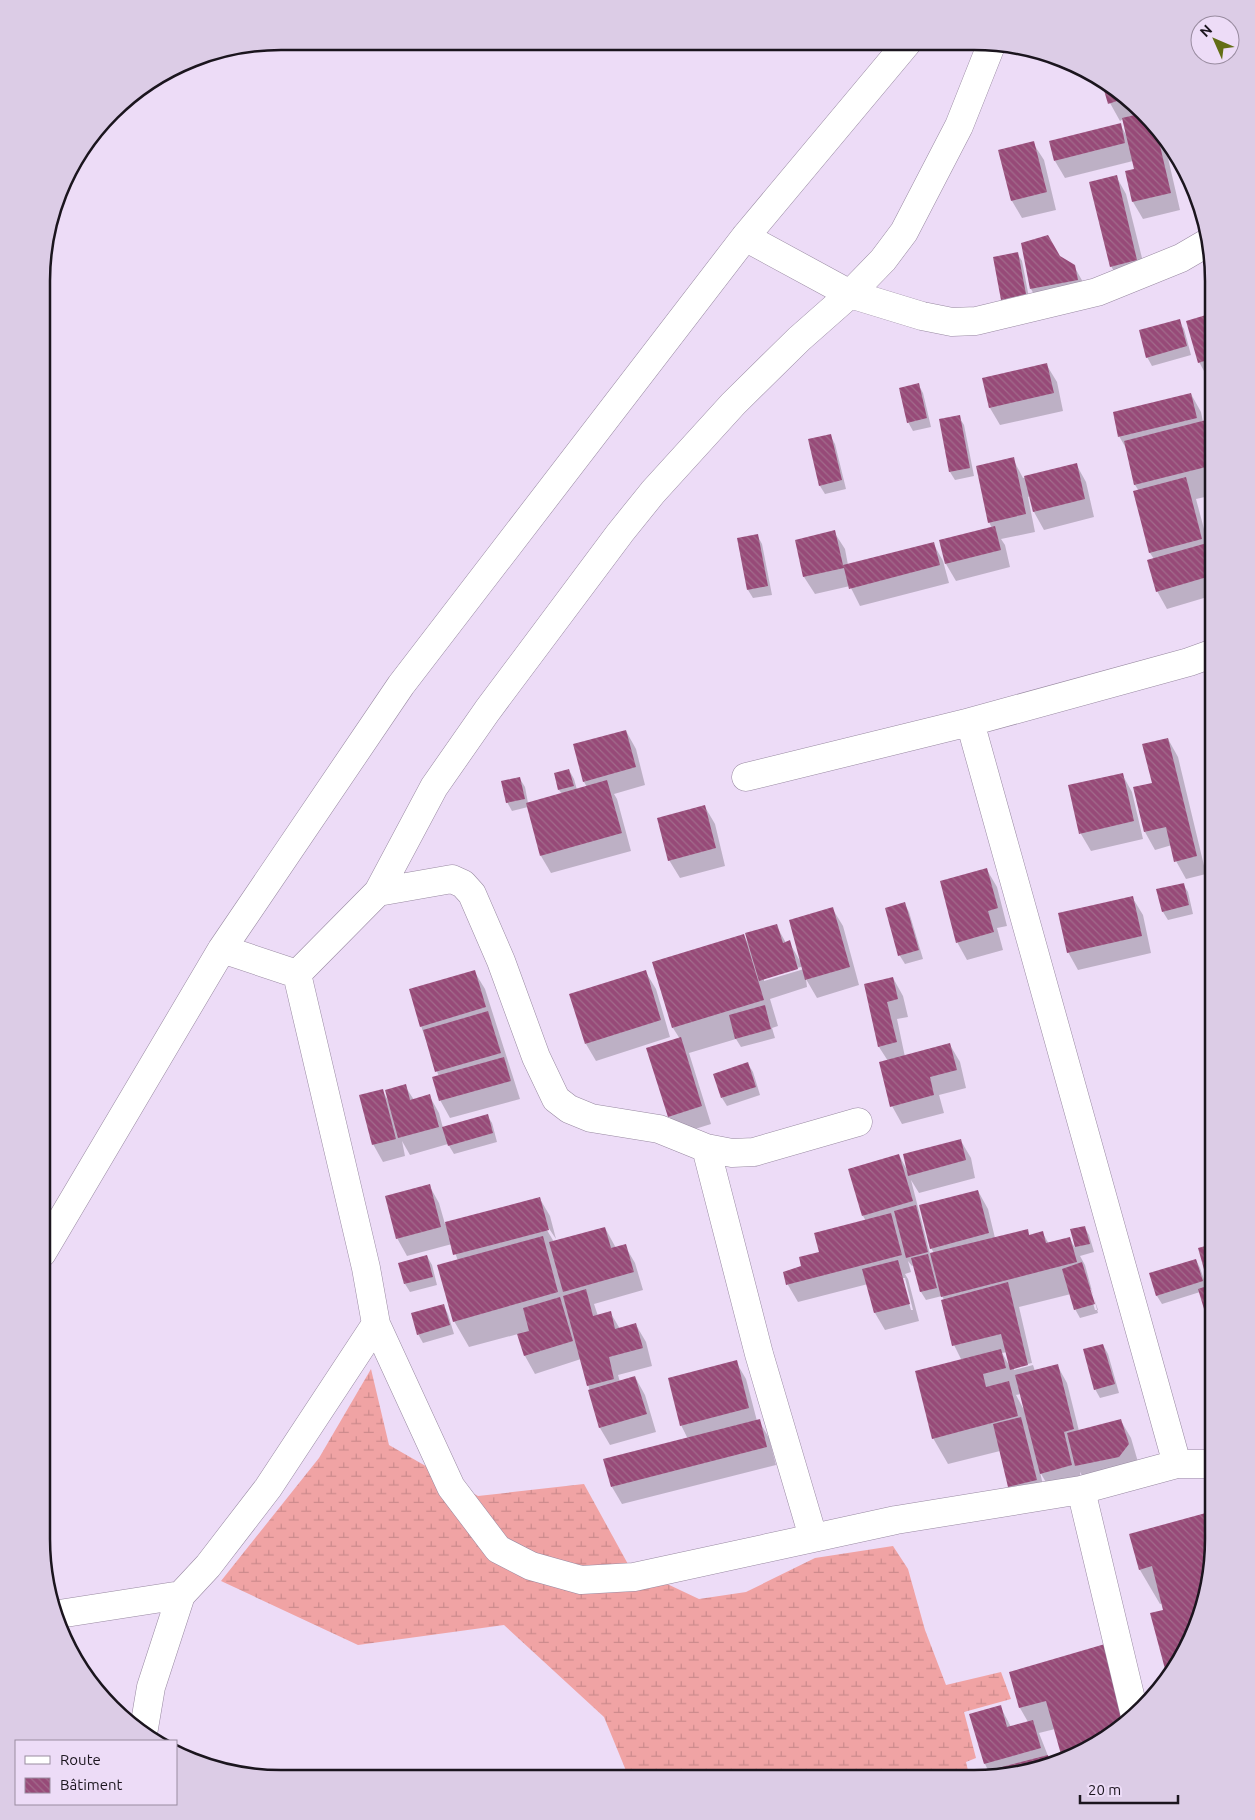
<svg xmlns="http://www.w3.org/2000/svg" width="1255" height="1820" font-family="Ubuntu,sans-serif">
	<defs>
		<pattern id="wetland-marsh" width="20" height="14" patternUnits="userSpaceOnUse" patternTransform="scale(1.25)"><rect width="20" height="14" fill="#f0a3a4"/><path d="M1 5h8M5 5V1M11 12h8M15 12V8" fill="none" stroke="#cd8b8d"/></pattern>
		<pattern id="building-back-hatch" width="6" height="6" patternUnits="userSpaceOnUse" patternTransform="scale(1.25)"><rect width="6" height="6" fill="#974a78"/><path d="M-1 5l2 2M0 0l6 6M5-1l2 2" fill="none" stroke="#a26b8c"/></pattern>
	</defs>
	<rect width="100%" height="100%" fill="#eddcf7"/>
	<path fill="url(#wetland-marsh)" d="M371,1369L389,1445L478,1496L584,1484L629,1566L699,1599L746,1592L815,1558L893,1546L908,1569L925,1630L946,1685L1001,1672L1011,1699L964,1712L976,1758L966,1762L970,1779L629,1778L604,1717L504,1625L358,1645L221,1581L319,1458Z"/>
	<path fill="#0003" fill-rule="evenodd" d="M1103,81L1120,91L1165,145L1180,210L1143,219L1133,202L1135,170L1133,161L1065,178L1055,161L1120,124L1126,135L1123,119L1120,121L1110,103Z
		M1033,143L1044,160L1056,210L1022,218L1012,201L1000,151Z
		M1116,176L1126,194L1147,278L1121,284L1111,266Z
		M1022,244L1059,257L1074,266L1084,284L1041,307L1031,289Z
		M1017,253L1022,261L1030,303L1007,308L1002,299Z
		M1205,317L1210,325L1214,337V368L1204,371L1199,362Z
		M1179,321L1184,329L1191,355L1152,366L1147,357Z
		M1046,364L1057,382L1063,411L1000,425L990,408L984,379Z
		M918,384L923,393L931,427L913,431L908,422Z
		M1191,394L1201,412L1203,422L1214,420V495L1196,499L1208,544L1214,542V595L1167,609L1157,591L1154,559L1150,553L1135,492L1139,491L1135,485L1127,450L1119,436Z
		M959,417L964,425L974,476L955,480L950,472L940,420Z
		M830,435L835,444L846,489L825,494L820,486Z
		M1013,459L1023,478L1076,464L1086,482L1094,517L1044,530L1034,512L1030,496L1028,497L1035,532L1001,539L1005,545L1010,567L956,581L946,564L940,541L992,528L989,522Z
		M834,532L845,549L848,565L933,543L943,561L949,583L860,606L850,586L815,594L804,577L796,541Z
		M757,535L762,544L772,595L753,598L748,590Z
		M626,731L636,749L645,785L614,794L617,799L631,851L551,873L541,856L528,807L512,811L507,802L520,779L525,787L528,803L562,794L559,790L569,770L574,779L577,790L587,787L584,782Z
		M1168,739L1178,757L1206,874L1186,879L1176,861L1172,845L1155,850L1145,832L1135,788L1153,783Z
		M1122,774L1132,792L1143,839L1091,851L1081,834L1069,786Z
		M705,807L715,824L725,866L680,878L669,860Z
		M987,870L997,887L1007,926L997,928L1003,950L967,960L957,942Z
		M1183,884L1188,892L1193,914L1168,920L1163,912Z
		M1132,897L1143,915L1151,953L1078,970L1068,952Z
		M904,903L909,912L923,959L905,964L900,956L886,909Z
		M832,908L843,926L859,985L817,998L806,979L807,987L770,999L778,1026L772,1028L775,1038L741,1047L736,1039L689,1053L711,1124L679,1134L669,1116L680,1039L673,1028L743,935L749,944L776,925L786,943L789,942L800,961ZM804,966V969L764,981V978Z
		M474,971L485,989L520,1099L450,1118L440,1100L439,1077L421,1026Z
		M645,971L656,989L670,1037L596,1061L586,1044Z
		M893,978L903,996L908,1017L897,1019L905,1057L950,1045L960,1062L966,1088L939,1095L944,1113L902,1124L892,1106L888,1061L879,1047L865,985Z
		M748,1064L753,1072L760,1095L727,1106L722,1098Z
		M405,1086L414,1100L429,1095L439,1113L443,1128L487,1115L492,1123L497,1142L454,1154L448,1144L410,1155L402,1141L405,1156L383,1162L373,1144L382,1090L389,1102Z
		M961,1141L971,1158L975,1178L919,1193L911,1180L930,1254L934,1253L931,1248L978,1191L988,1209L995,1238L1027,1230L1030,1236L1042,1232L1049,1244L1070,1239L1075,1248L1072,1230L1084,1227L1089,1235L1094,1252L1080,1256L1085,1265L1098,1313L1080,1318L1075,1309L1071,1294L1019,1307L1032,1363L1014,1367V1370L1033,1365L1035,1371L1057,1365L1067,1383L1079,1431L1121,1421L1131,1438L1138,1462L1086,1483L1080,1472L1081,1483L1051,1491L1040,1472L1046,1498L1019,1504L1009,1487L1000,1451L948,1464L933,1438L962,1361L954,1345L944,1300L942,1296L926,1300L921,1292L914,1265L912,1266L908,1261L911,1272L905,1274L908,1279L919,1321L885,1330L875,1313L868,1284L798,1302L788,1285L785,1273L803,1267L866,1221L863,1216L899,1155L907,1170ZM902,1278H905L913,1310H911ZM1089,1289H1091L1098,1310H1095ZM1007,1352L1010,1367L1002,1353ZM1021,1394L1024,1410L1016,1395Z
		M429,1185L439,1203L445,1224L540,1199L550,1216L556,1239L546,1224L544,1225L554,1242L605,1228L616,1248L625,1246L635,1263L643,1290L594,1304L598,1316L610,1312L620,1329L636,1325L646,1342L652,1366L618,1375L620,1382L635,1377L645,1395L656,1432L610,1445L600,1428L581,1359L535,1374L525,1356L518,1334L469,1347L454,1321L458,1261L452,1244L407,1256L397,1238Z
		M1213,1245V1332L1200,1292L1162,1304L1157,1296L1151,1274L1196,1260L1200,1268L1207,1288L1212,1286L1208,1280L1200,1249Z
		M427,1256L432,1265L437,1285L410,1292L405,1284L400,1263Z
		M443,1305L448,1314L454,1334L423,1343L418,1334Z
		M1103,1345L1108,1354L1119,1393L1100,1398L1095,1389Z
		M736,1362L746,1379L757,1421H759L769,1438L776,1465L622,1504L612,1487L688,1439L681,1425Z
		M1213,1512V1555L1201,1616L1170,1676L1166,1668L1165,1611L1163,1603L1160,1604L1140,1570L1131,1535Z
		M1010,1673L1132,1719L1080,1754L1063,1758L1055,1729L1039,1733L1050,1761L977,1778V1775L989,1772L985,1764L971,1715L1000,1706L1011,1727L1028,1722L1020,1708Z"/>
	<path fill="url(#building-back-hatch)" d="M1101,80L1120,91L1126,98L1108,104Z
		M1139,114L1158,137L1171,193L1132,202L1125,171L1134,169L1122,118Z
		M1121,123L1125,143L1054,161L1049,141Z
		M1034,141L1047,192L1011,201L998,150Z
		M1117,175L1137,260L1110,267L1089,182Z
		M1048,235L1060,256L1075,265L1078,280L1030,289L1021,243Z
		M1018,252L1026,294L1001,300L993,257Z
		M1206,315L1214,342V358L1198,363L1186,321Z
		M1180,319L1187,346L1146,358L1139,330Z
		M1047,363L1054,393L989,408L982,378Z
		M919,383L927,418L907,423L899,388Z
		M1191,393L1197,418L1118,437L1113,412Z
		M960,415L970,468L949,472L939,419Z
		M1214,418V465L1134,485L1124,441Z
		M831,434L842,480L819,486L808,439Z
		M1014,457L1026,514L988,523L976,466Z
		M1077,463L1085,499L1033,512L1024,476Z
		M1186,477L1202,539L1149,553L1133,491Z
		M995,526L1001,550L945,564L939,540Z
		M835,530L843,565L934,542L940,565L849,589L844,568L803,577L795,540Z
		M758,534L768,586L747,590L737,538Z
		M1214,541V575L1156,592L1147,560Z
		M626,730L636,767L583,782L573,744Z
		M1168,738L1197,856L1174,862L1166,827L1144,832L1133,787L1152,783L1142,744Z
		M569,769L574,786L558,790L554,773Z
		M1123,773L1134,821L1079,834L1068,785Z
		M520,777L525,799L506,803L501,781Z
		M607,780L622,833L540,856L526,803Z
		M705,805L716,848L668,861L657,818Z
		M987,868L998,908L988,911L994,932L956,943L940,881Z
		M1184,883L1189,905L1162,912L1156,889Z
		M1133,896L1142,936L1067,953L1058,913Z
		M905,902L919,950L898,956L885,908Z
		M833,907L850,967L805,980L789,920Z
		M777,924L783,943L790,940L798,969L759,981L745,933Z
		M744,934L764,1000L672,1028L652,962Z
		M475,970L486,1007L420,1027L409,989Z
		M646,970L661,1020L585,1044L569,994Z
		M893,977L898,999L887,1002L897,1042L878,1047L864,984Z
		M765,1005L771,1029L735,1039L729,1015Z
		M488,1011L501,1053L435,1072L423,1030Z
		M681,1037L702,1106L668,1117L646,1048Z
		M950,1043L957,1070L930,1077L934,1095L890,1107L879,1062Z
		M504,1057L511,1081L439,1101L432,1077Z
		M748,1062L756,1087L721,1098L713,1074Z
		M406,1084L410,1100L430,1094L439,1127L398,1138L385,1090Z
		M383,1089L396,1139L372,1145L359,1095Z
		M488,1114L493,1133L448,1146L442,1127Z
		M961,1139L966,1160L908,1176L903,1154Z
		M899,1154L913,1201L862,1216L848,1169Z
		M430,1184L441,1227L396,1239L385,1196Z
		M978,1190L989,1233L930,1249L919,1205Z
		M540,1197L549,1230L453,1255L445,1222Z
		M916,1205L928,1252L906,1258L894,1211Z
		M891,1213L902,1255L786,1285L783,1272L801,1266L799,1257L819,1252L814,1233Z
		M1085,1226L1090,1244L1075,1247L1070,1229Z
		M605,1227L611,1248L626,1244L634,1272L563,1292L549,1242Z
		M1028,1229L1029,1235L1043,1231L1046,1243L1070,1237L1077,1262L941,1297L930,1253Z
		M543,1236L558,1292L453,1322L437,1265Z
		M1213,1244V1279L1207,1280L1198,1248Z
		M928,1254L937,1288L920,1292L911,1258Z
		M427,1255L433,1277L404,1284L398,1263Z
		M1196,1259L1203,1281L1156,1296L1149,1273Z
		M898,1260L910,1304L874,1313L862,1269Z
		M1082,1262L1095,1304L1074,1310L1062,1269Z
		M1008,1282L1028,1365L1010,1370L1001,1334L952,1346L941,1300Z
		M1213,1284V1328L1210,1329L1198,1289Z
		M586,1289L593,1316L611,1311L615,1329L636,1323L643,1348L609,1357L614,1379L587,1386L563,1296Z
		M560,1297L573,1341L524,1356L517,1334L529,1331L523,1308Z
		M444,1304L450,1325L417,1335L411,1313Z
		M1103,1344L1115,1384L1094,1390L1083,1349Z
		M1001,1349L1006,1368L983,1374L986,1387L1009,1381L1018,1416L932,1439L915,1371Z
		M737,1360L749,1408L680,1426L668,1378Z
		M1058,1364L1074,1429L1064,1432L1072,1465L1040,1474L1015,1375Z
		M635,1376L647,1414L599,1428L588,1390Z
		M1021,1417L1037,1480L1008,1487L993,1424Z
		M760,1419L767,1447L611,1487L603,1459Z
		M1121,1419L1129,1444L1119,1457L1075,1466L1067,1433Z
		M1213,1511V1555L1201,1616L1177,1665L1165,1669L1150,1613L1163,1610L1152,1566L1139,1570L1129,1534Z
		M1105,1644L1127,1723L1080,1754L1062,1758L1046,1701L1019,1708L1009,1672Z
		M1001,1705L1007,1727L1033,1720L1041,1748L984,1764L969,1714Z
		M1048,1755L1049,1761L976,1778L975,1774Z"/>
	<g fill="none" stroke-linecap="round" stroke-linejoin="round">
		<defs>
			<path id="minor" d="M745,237L850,294L922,316L952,322L976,321L1097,292L1181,258L1205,244
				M970,722L1177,1464
				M746,777L970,722L1189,662L1214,653
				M378,892L452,879L463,884L472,894L501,961L536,1057L556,1099L569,1109L591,1118L659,1129L706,1148L732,1153L754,1152L858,1122
				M222,949L297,974
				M706,1148L759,1354L813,1537
				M42,1253L222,949L401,685L745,237L907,43
				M376,1324L451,1487L498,1549L531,1566L581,1580L634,1577L896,1520L1081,1490L1177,1464H1213
				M1081,1490L1135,1716
				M59,1614L181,1595
				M143,1734L151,1687L181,1595L208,1566L268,1488L376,1324L366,1268L297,974L378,892L434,787L487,711L620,533L653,492L733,404L799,339L850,294L883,260L904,232L959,126L992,43"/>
		</defs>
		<use href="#minor" stroke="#9889a1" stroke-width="29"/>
		<use href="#minor" stroke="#fff" stroke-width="28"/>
	</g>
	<path d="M0 0H1255V1820H0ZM281 50H974A231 231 0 0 1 1205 281V1539A231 231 0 0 1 974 1770H281A231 231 0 0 1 50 1539V281A231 231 0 0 1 281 50Z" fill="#dccce6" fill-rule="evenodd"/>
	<path fill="none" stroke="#1b151e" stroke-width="2.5" d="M281 50H974A231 231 0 0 1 1205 281V1539A231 231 0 0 1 974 1770H281A231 231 0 0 1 50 1539V281A231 231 0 0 1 281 50Z"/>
	<rect x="15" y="1740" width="162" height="65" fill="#eddcf7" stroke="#998ca0"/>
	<rect x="25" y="1756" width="25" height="8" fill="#ffffff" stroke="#998ca0"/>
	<text x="60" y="1765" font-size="15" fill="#1b151e">Route</text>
	<rect x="25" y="1778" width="25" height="15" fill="url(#building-back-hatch)" stroke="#998ca0"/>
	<text x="60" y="1790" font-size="15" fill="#1b151e">Bâtiment</text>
	<g transform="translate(1215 40) rotate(315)"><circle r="24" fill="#eddcf7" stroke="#998ca0"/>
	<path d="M0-4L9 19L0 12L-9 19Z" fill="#636e15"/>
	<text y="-8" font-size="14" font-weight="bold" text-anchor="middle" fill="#1b151e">N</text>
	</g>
	<path d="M1080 1795v8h98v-8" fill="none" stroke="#1b151e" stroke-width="2.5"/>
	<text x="1088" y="1795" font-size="15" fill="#1b151e" stroke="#eddcf7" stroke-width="4" paint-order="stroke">20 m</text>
</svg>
